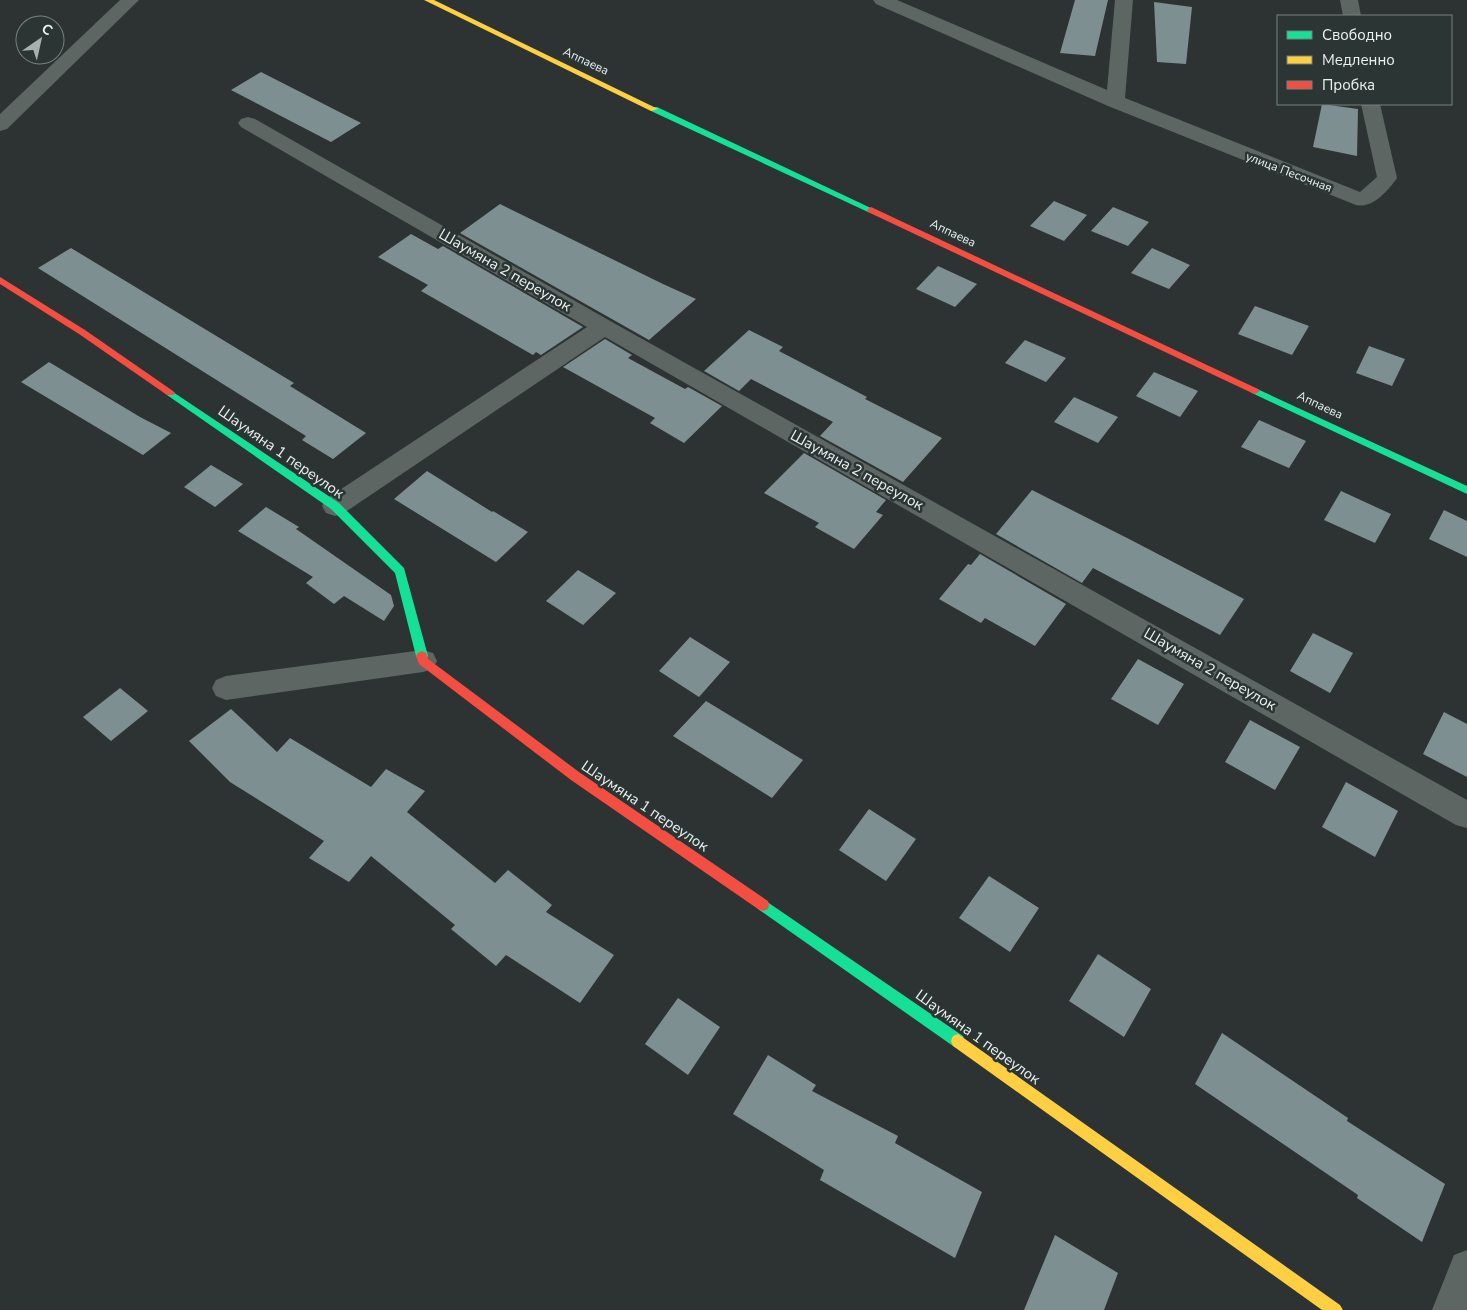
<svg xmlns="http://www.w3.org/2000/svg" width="1467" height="1310" font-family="'Nunito Sans',sans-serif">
	<rect width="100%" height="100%" fill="#2d3332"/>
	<path fill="#7e8f91" d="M1075,0H1108L1095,56L1060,53Z
		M1154,2L1192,7L1186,64L1157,62Z
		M261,72L361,123L331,142L231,90Z
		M1322,104L1358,109L1357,156L1313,147Z
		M1054,201L1087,215L1064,241L1030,226Z
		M500,204L663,284L696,299L649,340L460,233Z
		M1113,207L1149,222L1128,246L1091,231Z
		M411,234L438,249L443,246L583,327L541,355L536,352L533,355L421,291L428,285L378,257Z
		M71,248L294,383L290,386L366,433L333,459L302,440L306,436L38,268Z
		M1152,248L1190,265L1169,289L1131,273Z
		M938,266L977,284L955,307L916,289Z
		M1255,306L1309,326L1292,355L1238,334Z
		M749,330L783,347L779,351L867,397L865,399L942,438L903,482L820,436L833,422L751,379L739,391L704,371Z
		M605,339L632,355L628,358L685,389L688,387L722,406L684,443L650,423L655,418L563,367Z
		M1025,340L1066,358L1046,382L1005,363Z
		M1369,346L1405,359L1392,386L1356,373Z
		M49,362L140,417L171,433L143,455L21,382Z
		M1154,372L1198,391L1180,417L1136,396Z
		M1074,397L1118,417L1098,443L1054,422Z
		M1259,420L1306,441L1289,468L1241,447Z
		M804,453L886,500L876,512L883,515L854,549L815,527L819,523L764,493Z
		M211,465L243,484L215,507L184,487Z
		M427,471L492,512L493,511L528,532L496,562L394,499Z
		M1032,490L1131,540L1244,599L1220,635L1093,568L1082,583L996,534Z
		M1341,491L1391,514L1375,543L1324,520Z
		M266,507L299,527L296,529L391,595L394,606L384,621L344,596L334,604L306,583L313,577L238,531Z
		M1444,510L1467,521V557L1429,539Z
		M980,554L1066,604L1035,646L985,618L981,623L939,599L968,564L971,565Z
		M578,570L616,593L583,625L546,601Z
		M1313,633L1353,653L1330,693L1290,671Z
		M690,637L730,662L699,697L659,671Z
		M1138,659L1184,684L1158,725L1111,699Z
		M120,688L148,711L111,741L83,717Z
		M706,701L803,760L772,798L673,736Z
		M231,709L277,752L290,738L371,787L386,769L425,791L407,812L495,883L508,870L552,905L546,912L614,955L580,1003L506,955L496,966L451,929L455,925L371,856L349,882L309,858L324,841L230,782L189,741Z
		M1444,712L1467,724V777L1423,754Z
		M1250,720L1300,747L1275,790L1225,762Z
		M1346,782L1398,811L1375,857L1322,827Z
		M869,809L916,839L886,881L839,850Z
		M989,876L1039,908L1010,952L959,918Z
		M1098,954L1151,989L1124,1037L1069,1001Z
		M678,998L720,1027L688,1075L645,1044Z
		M1222,1033L1348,1118L1347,1121L1445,1184L1422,1242L1357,1198L1358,1195L1195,1084Z
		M768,1055L816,1085L812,1091L898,1136L895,1143L982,1192L955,1258L820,1180L824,1170L733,1114Z
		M1055,1235L1118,1273L1104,1310H1024Z"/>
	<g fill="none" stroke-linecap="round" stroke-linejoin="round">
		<path fill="#5d6662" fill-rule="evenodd" d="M120,0H139L7,129L0,131V114Z
			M873,0H897L1107,90L1115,0H1133L1125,98L1360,192L1377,177L1361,104H1380L1397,178C1388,191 1372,209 1356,205L1108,106L876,4Z
			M1340,0H1358L1361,16H1343Z
			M248,117L255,119L612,322L1467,800V828L1456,825L605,337L344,513L335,516L326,513L322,506L326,499L587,327L241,127L238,123L241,119Z
			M423,650L433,653L437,661L433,669L423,672L226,700L216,696L212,688L216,680L226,676Z
			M1467,1250V1310H1432L1454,1255Z"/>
		<path fill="#16e098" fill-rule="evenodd" d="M651,107H657L875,210L871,213L868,212L651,111Z
			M1255,388L1467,486V494L1252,393L1250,391Z
			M170,390L339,503L404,568L428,656L426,659H418L416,656L395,573L331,509L167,395L165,393Z
			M763,899L963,1036L965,1041L963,1046L958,1048L953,1046L758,909L757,905L758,901Z"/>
		<path fill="#ffcf43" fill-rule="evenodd" d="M424,0H434L658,109L651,111Z
			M958,1034L1340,1305L1343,1310H1322L953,1046L951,1041L953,1036Z"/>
		<path fill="#f24e42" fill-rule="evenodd" d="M871,207L1258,389L1260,391L1255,394L1252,393L868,212L867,210Z
			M0,277L85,330L173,391L175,393L173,395H167L79,334L0,284Z
			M422,651L426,653L428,659L579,772L768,901L769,905L768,909L763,911L758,909L571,780L419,664L416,656L418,653Z"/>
	</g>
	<g text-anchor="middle" stroke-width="5" stroke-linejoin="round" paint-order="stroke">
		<g font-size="12" fill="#ecf2f1" stroke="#2b3533">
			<text transform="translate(586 61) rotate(25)" y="4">Аппаева</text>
			<text transform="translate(1289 172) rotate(21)" y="4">улица Песочная</text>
			<text transform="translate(953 233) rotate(25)" y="4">Аппаева</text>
			<text transform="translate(1320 405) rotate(25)" y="4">Аппаева</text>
		</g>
		<g font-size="15" fill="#ecf2f1" stroke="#2b3533">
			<text transform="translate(505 270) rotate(30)" y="5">Шаумяна 2 переулок</text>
			<text transform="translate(281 452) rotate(35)" y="5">Шаумяна 1 переулок</text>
			<text transform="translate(857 470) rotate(29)" y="5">Шаумяна 2 переулок</text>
			<text transform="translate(1210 669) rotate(30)" y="5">Шаумяна 2 переулок</text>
			<text transform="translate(645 806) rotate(34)" y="5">Шаумяна 1 переулок</text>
			<text transform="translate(978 1037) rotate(36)" y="5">Шаумяна 1 переулок</text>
		</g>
	</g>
	<rect x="1277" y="15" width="175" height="90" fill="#2b3533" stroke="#78817f"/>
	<rect x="1287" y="31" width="25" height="8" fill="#16e098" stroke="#78817f"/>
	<text x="1322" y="40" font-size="15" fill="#ecf2f1">Свободно</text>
	<rect x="1287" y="56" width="25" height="8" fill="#ffcf43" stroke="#78817f"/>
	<text x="1322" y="65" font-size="15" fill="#ecf2f1">Медленно</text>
	<rect x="1287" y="81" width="25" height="8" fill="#f24e42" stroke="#78817f"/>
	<text x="1322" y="90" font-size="15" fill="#ecf2f1">Пробка</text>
	<g transform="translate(40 40) rotate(34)"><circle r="24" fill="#2b3533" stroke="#78817f"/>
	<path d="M0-4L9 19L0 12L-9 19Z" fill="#a9afae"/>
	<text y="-8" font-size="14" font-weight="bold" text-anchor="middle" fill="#ecf2f1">С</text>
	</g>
</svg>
